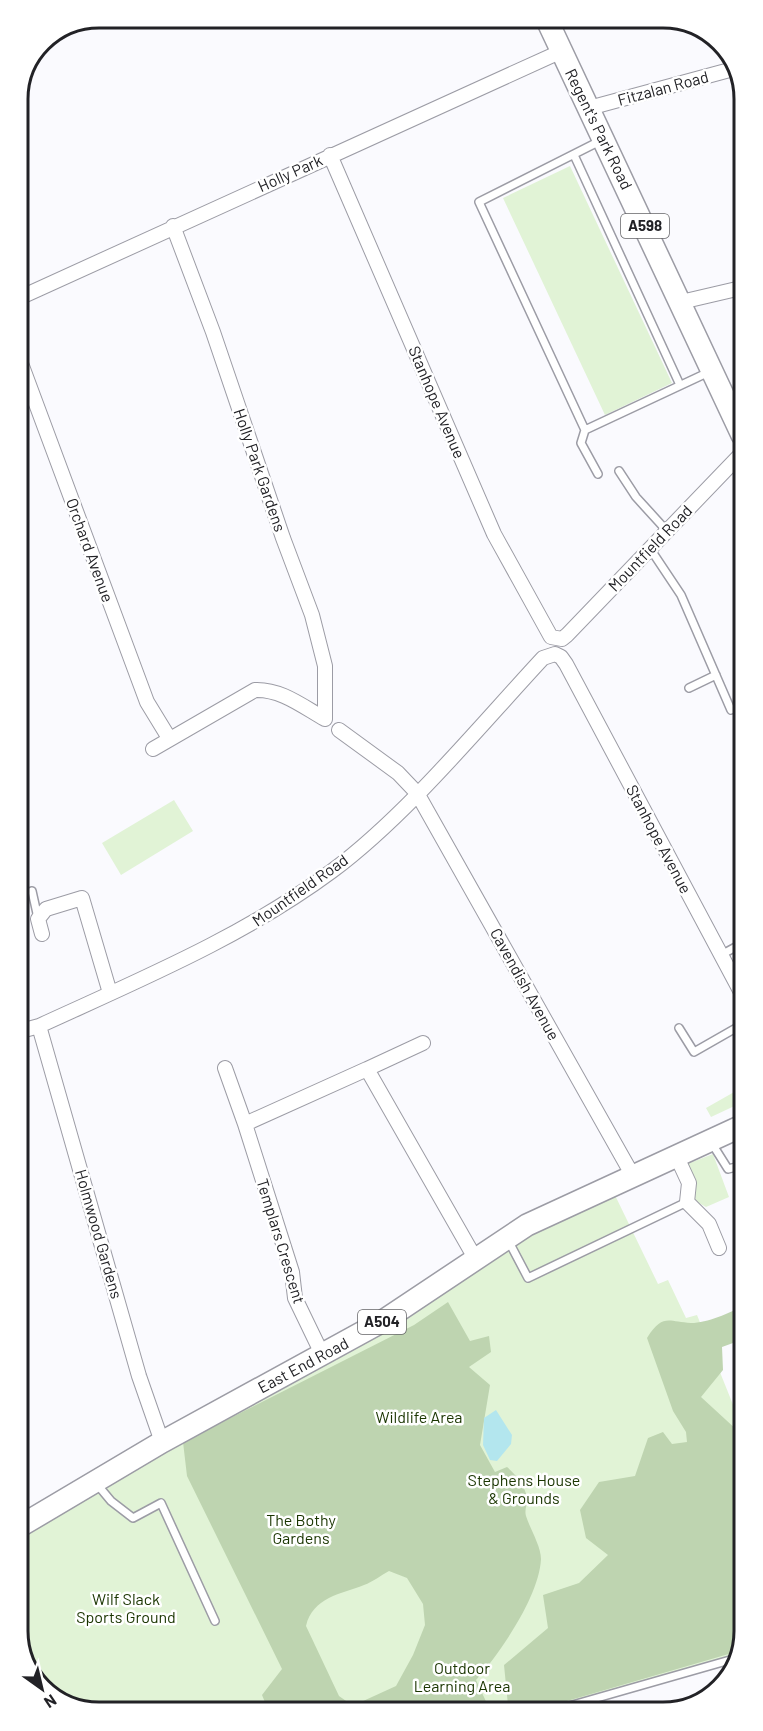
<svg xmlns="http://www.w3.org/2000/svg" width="763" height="1731" font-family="Barlow,sans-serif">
	<rect width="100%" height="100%" fill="#fafafe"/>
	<path fill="#e1f3d6" d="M570,166L672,383L605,415L503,198Z
		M174,800L193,831L121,875L102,843Z
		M743,1087V1102L711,1117L706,1108Z
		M713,1154L729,1197L706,1207L692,1199L687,1164Z
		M612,1189L658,1284L668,1280L686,1318L697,1315L744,1432L745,1632L737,1657L549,1710L93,1713L49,1696L22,1658V1526L475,1258Z"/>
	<path fill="#bed4b0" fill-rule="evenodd" d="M448,1302L470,1341L489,1336L491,1352L469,1367L490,1385L480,1445L495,1472L507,1467C516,1475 525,1485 527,1498C528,1504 524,1509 526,1516C530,1529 541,1546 541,1559C539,1597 500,1653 476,1680L490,1710L269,1712L262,1695L282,1669L187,1476L183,1442L414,1325ZM389,1571L407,1578L423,1604L425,1625L413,1655L396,1686L361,1702L349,1703L339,1696L306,1626C313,1597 341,1594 364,1585C373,1582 381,1575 389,1571Z
		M744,1305V1339L722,1347L723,1370L701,1397L738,1431L744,1447L745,1632L739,1651L536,1710H514L508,1705L504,1665L548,1628L543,1595L579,1583L608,1555L586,1538L580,1510L599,1482L635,1476L648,1438L663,1432L672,1444L687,1442L686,1432L673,1411L647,1338C663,1313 668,1322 691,1323C707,1323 730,1313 744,1305Z"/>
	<path fill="#b3e6ee" d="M496,1410L512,1435L511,1444L497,1461L490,1460L483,1445L484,1418Z"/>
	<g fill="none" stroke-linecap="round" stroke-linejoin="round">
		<defs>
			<path id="lane" d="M554,27L574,18
				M602,140L479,202L585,430L709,372
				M574,155L680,385
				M585,430L581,443L598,474
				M619,471L636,497L666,530
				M649,547L681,595L731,710
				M689,688L716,675
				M32,891L38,918
				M721,955L743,943
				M679,1028L694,1052L743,1024
				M711,1142L728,1169L744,1165
				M508,1240L528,1278L687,1202
				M96,1483L111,1501L133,1518L161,1503L215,1621
				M555,1710L737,1658"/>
			<path id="street" d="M589,108L737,68
				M330,155L494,534L551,637L562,639L567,635L742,453
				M173,226L213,332L283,538L312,615L325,666V719
				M19,298L562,51
				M681,302L741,288
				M19,358L147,702L169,738
				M339,730L398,773L417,793L633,1176
				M153,749L255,690C281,689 302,706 325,719
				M42,934L38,919L46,909L82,898L110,993
				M39,1026L139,1376L162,1442
				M21,1031L39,1026C139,980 243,937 332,871C407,815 478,728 543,658L555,654L561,657L566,664L743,996
				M225,1068L245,1124L367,1069L475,1258
				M367,1069L423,1043
				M245,1124L292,1272L295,1298L323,1356
				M676,1155L689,1183L687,1202L709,1224L719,1248"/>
			<path id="primary" d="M546,18L742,435
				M22,1525L162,1442L383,1321L527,1225L744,1125"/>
		</defs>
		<use href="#lane" stroke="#9c9ca5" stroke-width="10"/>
		<use href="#street" stroke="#9c9ca5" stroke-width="16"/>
		<use href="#primary" stroke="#9c9ca5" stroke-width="24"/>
		<use href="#lane" stroke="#fff" stroke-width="7"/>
		<use href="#street" stroke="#fff" stroke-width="14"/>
		<use href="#primary" stroke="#fff" stroke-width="21"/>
	</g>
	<g text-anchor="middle" stroke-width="5" stroke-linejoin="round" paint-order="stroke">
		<g fill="#fff" stroke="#646467" stroke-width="1.5">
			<rect x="621" y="214" width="48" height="24" rx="4.5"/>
			<rect x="358" y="1310" width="48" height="24" rx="4.5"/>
		</g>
		<g font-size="15" font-weight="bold" fill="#222226">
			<text x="645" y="231">A598</text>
			<text x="382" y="1327">A504</text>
		</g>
		<g font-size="16" fill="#222226" stroke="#fff">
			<text transform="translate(663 88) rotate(-15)" y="6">Fitzalan Road</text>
			<text transform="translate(599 129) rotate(64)" y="6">Regent's Park Road</text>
			<text transform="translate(290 173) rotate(-24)" y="6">Holly Park</text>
			<text transform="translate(437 402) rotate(67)" y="6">Stanhope Avenue</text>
			<text transform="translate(260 470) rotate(71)" y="6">Holly Park Gardens</text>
			<text transform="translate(650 548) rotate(-46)" y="6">Mountfield Road</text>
			<text transform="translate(90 550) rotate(70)" y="6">Orchard Avenue</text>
			<text transform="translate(659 839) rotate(62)" y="6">Stanhope Avenue</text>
			<text transform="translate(300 890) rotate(-35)" y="6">Mountfield Road</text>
			<text transform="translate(525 984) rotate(61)" y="6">Cavendish Avenue</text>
			<text transform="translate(99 1234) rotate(74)" y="6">Holmwood Gardens</text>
			<text transform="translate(281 1241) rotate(73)" y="6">Templars Crescent</text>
			<text transform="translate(303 1365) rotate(-28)" y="6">East End Road</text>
		</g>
		<g font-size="16" fill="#1a3500" stroke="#fff">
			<text x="419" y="1423">Wildlife Area</text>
			<text x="524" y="1486">Stephens House<tspan x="524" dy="18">&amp; Grounds</tspan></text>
			<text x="301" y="1526">The Bothy<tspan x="301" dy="18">Gardens</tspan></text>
			<text x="126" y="1605">Wilf Slack<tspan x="126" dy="18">Sports Ground</tspan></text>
			<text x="462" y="1674">Outdoor<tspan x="462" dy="18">Learning Area</tspan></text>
		</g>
	</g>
	<path d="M0 0H763V1731H0ZM99 28H663A71 71 0 0 1 734 99V1631A71 71 0 0 1 663 1702H99A71 71 0 0 1 28 1631V99A71 71 0 0 1 99 28Z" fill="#fff" fill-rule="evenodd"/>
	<path fill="none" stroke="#222226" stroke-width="3" d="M99 28H663A71 71 0 0 1 734 99V1631A71 71 0 0 1 663 1702H99A71 71 0 0 1 28 1631V99A71 71 0 0 1 99 28Z"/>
	<g transform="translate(42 1689) rotate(146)" stroke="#ffffff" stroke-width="4.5" paint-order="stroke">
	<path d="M0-4.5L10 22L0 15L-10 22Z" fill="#222226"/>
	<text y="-9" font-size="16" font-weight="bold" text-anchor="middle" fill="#222226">N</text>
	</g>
</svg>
